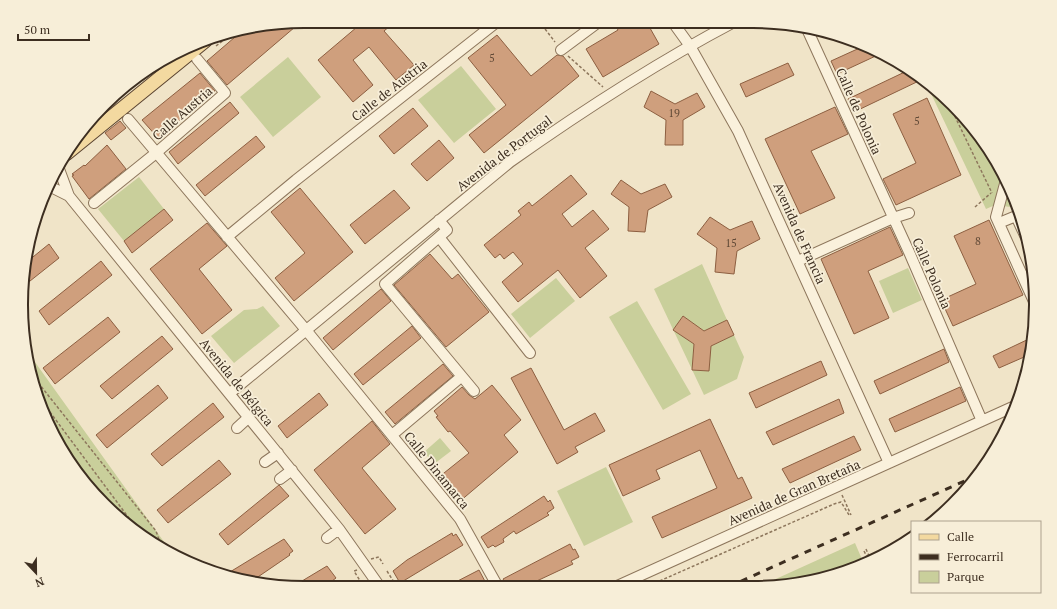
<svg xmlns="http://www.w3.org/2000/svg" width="1057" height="609" font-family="'PT Serif',serif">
	<rect width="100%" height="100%" fill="#f0e4c8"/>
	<path fill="#c9cf9b" d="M288,57L321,97L273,137L240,97Z
		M461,66L496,109L454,143L418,100Z
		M925,81C934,89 945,96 953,105C981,134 1006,170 1018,208L995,205L986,209Z
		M139,177L164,209L124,241L98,209Z
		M702,264L727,320L704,331L683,316L673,330L694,344L692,370L711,346L734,335L744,357L737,379L704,395L654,289Z
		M908,268L922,300L893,313L879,281Z
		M556,278L575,301L530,338L511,314Z
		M637,301L691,394L663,410L609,317Z
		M263,306L280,326L234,363L211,336L244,310L257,309Z
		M27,351L172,553L147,540L80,477L36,396Z
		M440,438L451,451L434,464L424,452Z
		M606,467L633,522L584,546L557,491Z
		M855,543L864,564C835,577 790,587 758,587Z"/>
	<path fill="#cf9f7d" stroke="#8d5f41" d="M302,21L227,85L207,61L242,31Z
		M352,21H396L384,31L414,65L396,80L369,47L353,60L373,85L353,102L318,60L357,27Z
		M613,21H646L659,44L603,77L586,49L618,30Z
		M497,35L531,76L557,55L563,56L579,76L484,153L469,135L506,105L468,58Z
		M864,46L880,54L837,74L831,61Z
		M788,63L794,75L746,97L740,84Z
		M911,69L923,79L854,112L848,99Z
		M200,73L215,91L158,138L142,120Z
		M651,91L675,104L697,93L705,107L683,120V145H665L666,120L644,107Z
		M927,98L961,175L896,205L883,179L916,163L893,114Z
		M230,102L239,113L178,164L169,152Z
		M835,107L848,134L811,151L835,198L800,214L765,139Z
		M413,108L428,126L394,154L379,136Z
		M120,121L126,128L111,140L105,133Z
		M256,136L265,147L205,196L196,185Z
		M439,140L454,158L427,181L411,164Z
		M107,145L126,169L89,199L72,176L74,175L72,174L84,165L85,166Z
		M571,175L587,194L562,214L572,227L593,210L609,229L585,248L607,276L580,298L558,270L518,302L502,282L523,264L513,252L504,259L500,254L495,258L484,245L521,215L518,211L529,202L532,206Z
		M621,180L641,194L665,184L672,197L648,210L645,232L628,231L629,207L611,194Z
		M300,188L353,252L294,301L275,278L305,253L271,212Z
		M394,190L410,208L365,244L350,225Z
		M164,209L173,220L132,253L124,241Z
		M710,217L730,230L752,221L760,239L737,251L734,274L715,272L717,248L697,234Z
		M989,220L1023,295L953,326L941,300L976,284L954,236Z
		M207,223L227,246L199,269L232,310L202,334L150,269Z
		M890,227L903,255L868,271L889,318L854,334L821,259Z
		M49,244L59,258L25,285L28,261Z
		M430,254L452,279L458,274L489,312L446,347L394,285Z
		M101,261L112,275L49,325L39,311Z
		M381,289L391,301L333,350L323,338Z
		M683,316L704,331L727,320L734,335L711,346L709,371L692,370L694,344L673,330Z
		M108,317L120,332L55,384L43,368Z
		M412,326L421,338L363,385L354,374Z
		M162,336L173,349L112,399L100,386Z
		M1033,337L1031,354L999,368L993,356Z
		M944,349L949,362L880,394L874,381Z
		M821,361L827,375L756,408L749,393Z
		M443,364L453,376L395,424L385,412Z
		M531,368L564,430L595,413L605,431L575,447L578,452L557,464L511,378Z
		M158,385L168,398L107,448L96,435Z
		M492,385L521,420L504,435L518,452L459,502L441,484L443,482L439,477L469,453L450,431L448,432L436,417L438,416L434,411L462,387L469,395L475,399Z
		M960,387L966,401L895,432L889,419Z
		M319,393L328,405L287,438L278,426Z
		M839,399L844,413L773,445L766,432Z
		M213,403L224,417L162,466L151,454Z
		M710,419L738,479L742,477L752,498L662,538L652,517L717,488L700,450L656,470L660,479L623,496L609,465Z
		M372,421L390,444L362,468L396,509L365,534L314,470Z
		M854,436L861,450L790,483L782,469Z
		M219,460L231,474L168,523L157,510Z
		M279,485L289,496L228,545L219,534Z
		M544,496L548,502L550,500L554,508L547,513L549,515L516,534L514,531L503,539L504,542L495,547L493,545L488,548L481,537Z
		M452,533L453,536L456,534L463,545L400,583L393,571L407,560Z
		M284,539L293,551L289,554L290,555L252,581L225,575Z
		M570,544L573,550L575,549L579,557L571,561L573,564L524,587H508L503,579Z
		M327,566L336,578L332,581L322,587H292Z
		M479,570L488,587H446Z"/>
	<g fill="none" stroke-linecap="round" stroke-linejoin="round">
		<defs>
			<path id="minor" d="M672,21L690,46L738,131L889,463
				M807,29L909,252L982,421
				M561,50L600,21
				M128,119L306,330L460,519L498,587
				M59,169L69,196L339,529L380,587
				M1006,180L996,217L1036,306
				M51,187L69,196
				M94,203L156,153L225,93L197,59
				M439,220L447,230L439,237L530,353
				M999,223L1016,216L1028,242
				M227,237L296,180L498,21
				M439,237L385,284L474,391
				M798,261L893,218L909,213
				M230,393L510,162C582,111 656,63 734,22
				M237,428L249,417
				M392,435L461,377
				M265,462L278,453
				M280,479L292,470
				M327,538L339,529
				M615,587L1017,405"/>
			<path id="major" d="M66,154L205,41"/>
		</defs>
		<use href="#minor" stroke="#8d765c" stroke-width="12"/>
		<use href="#major" stroke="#5b4430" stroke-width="15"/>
		<path stroke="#8d765c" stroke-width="1.5" stroke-dasharray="3 2" stroke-linecap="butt" d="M539,21L555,42
			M216,46L233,33
			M568,56L603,87
			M130,82L133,86
			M946,98L992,193
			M975,207L991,193
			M32,375L156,531L162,548
			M35,392L143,537
			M842,495L851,515
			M866,549L871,561
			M864,551L869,561
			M371,559L379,557L383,564
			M357,570L354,571L364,587
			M387,571L397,587
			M348,587L360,580
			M646,587L834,504L841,502L849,515"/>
		<use href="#minor" stroke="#faf1dc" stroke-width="10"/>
		<use href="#major" stroke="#f3d9a0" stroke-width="13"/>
		<path stroke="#3d2e20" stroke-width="3" stroke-dasharray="7 7" stroke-linecap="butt" d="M728,587L978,475"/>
	</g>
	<g text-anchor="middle" stroke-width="3.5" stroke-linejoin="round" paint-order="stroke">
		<g font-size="11" fill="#624a37">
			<text x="492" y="62">5</text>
			<text x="674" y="117">19</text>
			<text x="917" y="125">5</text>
			<text x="978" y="245">8</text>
			<text x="731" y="247">15</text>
		</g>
		<g font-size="13" fill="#3d2e20" stroke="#f7eed8">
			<text transform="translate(389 90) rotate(-38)" y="5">Calle de Austria</text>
			<text transform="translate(859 111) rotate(66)" y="5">Calle de Polonia</text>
			<text transform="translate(182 113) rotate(-41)" y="5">Calle Austria</text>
			<text transform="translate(504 153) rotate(-37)" y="5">Avenida de Portugal</text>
			<text transform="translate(800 233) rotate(66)" y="5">Avenida de Francia</text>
			<text transform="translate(932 273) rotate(66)" y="5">Calle Polonia</text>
			<text transform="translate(237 382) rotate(51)" y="5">Avenida de Bélgica</text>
			<text transform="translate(437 470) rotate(51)" y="5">Calle Dinamarca</text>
			<text transform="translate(794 492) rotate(-24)" y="5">Avenida de Gran Bretaña</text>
		</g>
	</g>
	<path d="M0 0H1057V609H0ZM304 28H753A276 276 0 0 1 1029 304V305A276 276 0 0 1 753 581H304A276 276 0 0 1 28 305V304A276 276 0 0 1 304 28Z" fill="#f7eed8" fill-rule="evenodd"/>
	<path fill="none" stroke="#3d2e20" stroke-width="2" d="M304 28H753A276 276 0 0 1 1029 304V305A276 276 0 0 1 753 581H304A276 276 0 0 1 28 305V304A276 276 0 0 1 304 28Z"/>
	<rect x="911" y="521" width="130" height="72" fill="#f7eed8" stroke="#ada18e"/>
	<rect x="919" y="534" width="20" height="6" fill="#f3d9a0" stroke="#ada18e"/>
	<text x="947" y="541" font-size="12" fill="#3d2e20">Calle</text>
	<rect x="919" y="554" width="20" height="6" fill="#3d2e20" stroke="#ada18e"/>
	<text x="947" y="561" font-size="12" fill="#3d2e20">Ferrocarril</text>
	<rect x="919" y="571" width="20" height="12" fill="#c9cf9b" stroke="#ada18e"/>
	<text x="947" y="581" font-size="12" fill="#3d2e20">Parque</text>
	<g transform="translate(36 573) rotate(158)" stroke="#f7eed8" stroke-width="3" paint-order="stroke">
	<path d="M0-3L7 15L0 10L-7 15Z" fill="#3d2e20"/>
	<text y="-6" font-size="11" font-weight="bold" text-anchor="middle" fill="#3d2e20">N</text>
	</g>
	<path d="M18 34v6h71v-6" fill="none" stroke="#3d2e20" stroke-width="2"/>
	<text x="24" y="34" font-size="12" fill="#3d2e20" stroke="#f7eed8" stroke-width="3" paint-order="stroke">50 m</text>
</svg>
